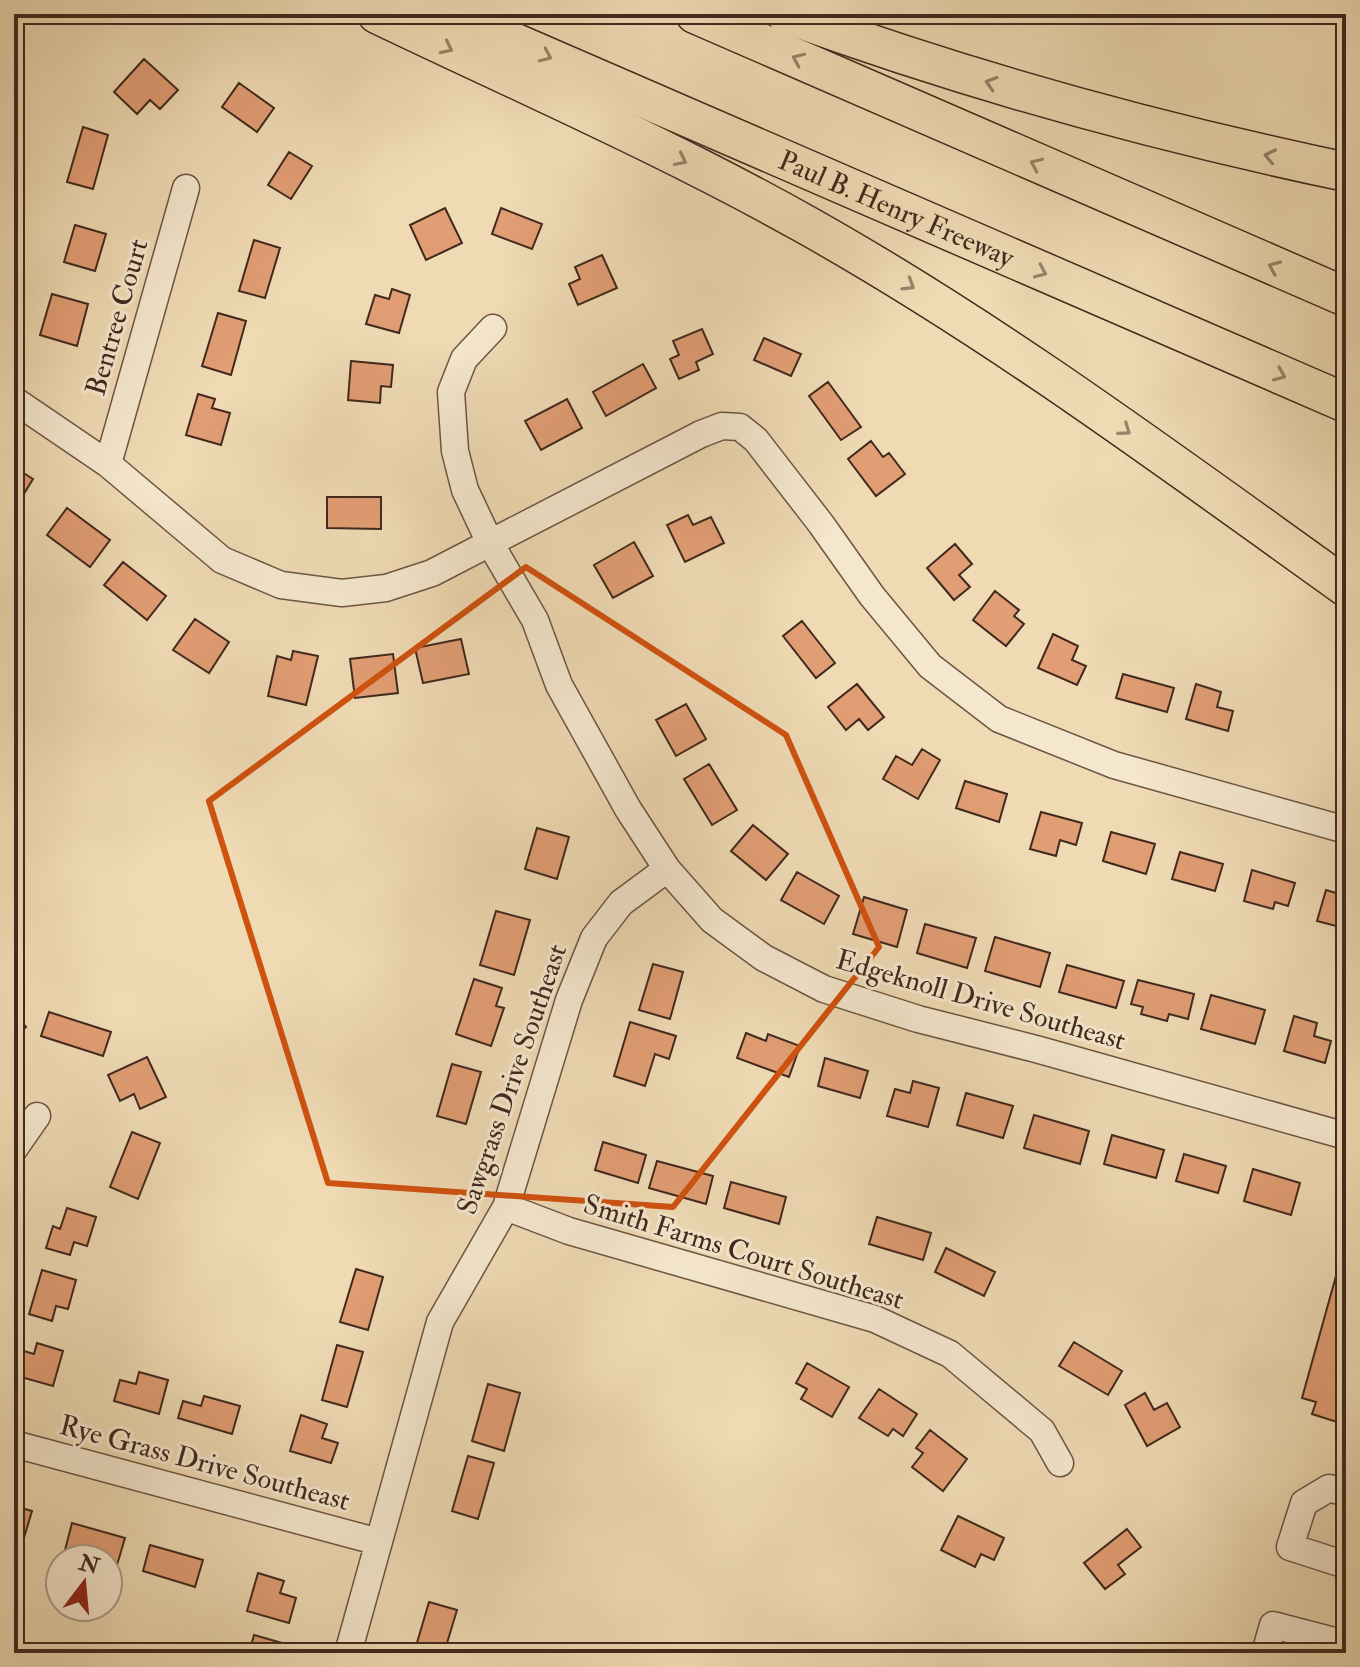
<svg xmlns="http://www.w3.org/2000/svg" width="1360" height="1667" font-family="'IM FELL Double Pica',serif">
	<rect width="100%" height="100%" fill="#efdab4"/>
	<filter id="stains"><feTurbulence type="fractalNoise" baseFrequency=".0025" numOctaves="4"/><feColorMatrix values="0 0 0 0 .2 0 0 0 0 .09 0 0 0 0 .02 0 0 0 .5 -.17"/></filter>
	<radialGradient id="worn" r=".72"><stop offset=".6" stop-color="#630" stop-opacity="0"/><stop offset="1" stop-color="#630" stop-opacity=".3"/></radialGradient>
	<path fill="#e19d74" stroke="#41291e" stroke-width="2" d="M144,59L178,90L160,109L150,100L137,114L114,92Z
		M239,83L274,108L257,132L222,107Z
		M83,127L108,135L93,189L67,182Z
		M289,152L312,166L291,199L268,185Z
		M445,208L462,243L426,260L410,225Z
		M501,208L542,224L532,249L492,234Z
		M75,225L106,234L95,271L64,262Z
		M254,240L280,248L265,298L239,291Z
		M602,255L617,288L578,305L569,284L580,279L575,267Z
		M392,289L410,295L399,333L366,324L375,295L389,299Z
		M52,294L88,304L77,346L40,335Z
		M218,313L246,321L231,375L202,366Z
		M702,329L713,354L696,362L699,370L679,379L670,359L679,355L673,341Z
		M764,338L801,354L791,376L754,360Z
		M351,361L393,365L391,387L381,386L380,403L348,400Z
		M643,364L656,388L606,416L593,392Z
		M828,382L861,427L841,440L809,396Z
		M198,394L215,399L212,408L230,413L221,445L186,435Z
		M567,399L582,428L541,450L525,421Z
		M871,441L883,457L889,453L905,474L876,496L848,459Z
		M14,467L33,479L14,510Z
		M327,497H381V529L327,528Z
		M67,508L110,540L90,567L47,535Z
		M688,515L693,525L711,517L724,543L685,562L667,525Z
		M634,542L653,576L613,598L594,565Z
		M955,544L972,564L959,575L970,587L954,600L927,568Z
		M123,562L166,596L147,620L104,585Z
		M995,591L1019,610L1014,616L1024,624L1006,646L973,620Z
		M195,619L229,642L209,673L173,650Z
		M802,621L835,663L816,678L783,636Z
		M1053,634L1078,646L1072,660L1086,666L1077,685L1038,668Z
		M461,639L469,674L423,683L415,648Z
		M293,651L318,656L306,705L268,696L277,656L291,660Z
		M393,654L398,693L355,698L350,659Z
		M1123,674L1174,688L1167,712L1116,698Z
		M857,684L884,717L868,730L859,719L846,730L828,707Z
		M1196,684L1221,692L1217,707L1233,711L1228,731L1186,719Z
		M686,704L706,739L676,756L656,720Z
		M922,749L940,760L918,799L883,779L896,756L912,765Z
		M709,764L737,810L712,825L684,779Z
		M965,781L1007,794L999,822L956,808Z
		M1041,812L1082,823L1076,845L1060,840L1056,856L1030,849Z
		M753,825L788,854L766,880L731,851Z
		M537,828L569,837L557,879L525,869Z
		M1111,832L1155,844L1146,874L1103,861Z
		M1180,852L1223,864L1215,891L1172,879Z
		M1252,870L1295,883L1288,906L1275,902L1273,909L1244,901Z
		M797,872L839,896L824,924L781,900Z
		M1326,890L1346,896L1344,928L1317,921Z
		M864,897L907,910L897,947L853,934Z
		M496,911L530,920L514,975L480,965Z
		M925,924L976,938L967,968L917,953Z
		M995,937L1050,953L1040,987L985,971Z
		M653,964L683,972L670,1019L639,1010Z
		M1067,965L1124,981L1116,1008L1059,992Z
		M474,979L502,988L496,1006L504,1008L491,1046L456,1034Z
		M1138,980L1194,994L1188,1019L1169,1014L1167,1021L1141,1014L1143,1007L1131,1004Z
		M1211,995L1265,1010L1255,1044L1201,1029Z
		M14,1011L26,1027L14,1037Z
		M49,1012L111,1032L103,1056L41,1036Z
		M1294,1016L1317,1023L1314,1036L1331,1041L1325,1063L1284,1051Z
		M630,1022L676,1036L669,1059L655,1054L645,1086L614,1076Z
		M746,1033L766,1041L768,1034L800,1046L789,1077L737,1058Z
		M147,1057L166,1097L140,1109L134,1094L120,1101L108,1075Z
		M825,1058L868,1071L860,1098L818,1086Z
		M452,1064L481,1072L466,1124L437,1116Z
		M913,1081L939,1088L928,1127L887,1116L895,1089L910,1093Z
		M966,1093L1013,1106L1003,1138L957,1125Z
		M1034,1115L1089,1131L1080,1164L1024,1148Z
		M132,1132L160,1143L138,1199L110,1187Z
		M1112,1135L1164,1150L1156,1178L1104,1164Z
		M603,1142L646,1155L638,1183L595,1170Z
		M1184,1154L1226,1166L1218,1193L1176,1181Z
		M657,1161L713,1176L706,1204L649,1188Z
		M1253,1169L1300,1183L1291,1215L1244,1201Z
		M731,1182L786,1197L779,1224L724,1208Z
		M67,1208L96,1217L87,1246L74,1242L70,1255L46,1248L53,1226L60,1229Z
		M877,1217L931,1233L923,1260L869,1244Z
		M946,1248L995,1272L984,1296L935,1272Z
		M1341,1258L1346,1260V1410L1343,1409L1340,1423L1312,1414L1316,1402L1302,1398Z
		M356,1269L383,1277L368,1330L340,1322Z
		M42,1270L76,1280L68,1309L56,1306L52,1321L29,1314Z
		M1074,1342L1122,1371L1108,1395L1059,1366Z
		M37,1343L63,1351L53,1386L14,1375L17,1349L34,1354Z
		M337,1345L363,1352L347,1407L322,1400Z
		M807,1363L849,1387L832,1417L801,1399L807,1389L796,1383Z
		M139,1372L168,1380L159,1414L114,1401L120,1380L136,1384Z
		M488,1384L520,1393L504,1451L472,1441Z
		M879,1389L917,1414L903,1436L893,1429L888,1436L859,1418Z
		M1145,1393L1154,1410L1167,1403L1180,1427L1147,1446L1125,1405Z
		M204,1396L240,1406L232,1434L178,1418L183,1401L201,1406Z
		M301,1415L327,1424L322,1438L338,1443L331,1463L290,1451Z
		M930,1430L967,1459L943,1491L912,1467L923,1453L916,1448Z
		M468,1456L494,1463L478,1519L452,1511Z
		M14,1506L32,1511L23,1541L14,1539Z
		M958,1516L1004,1538L994,1560L981,1554L975,1567L941,1550Z
		M72,1523L125,1538L117,1565L108,1562V1559H97L65,1550Z
		M1127,1529L1141,1547L1118,1565L1125,1574L1105,1589L1084,1563Z
		M150,1545L203,1560L195,1587L143,1571Z
		M258,1573L284,1581L280,1593L296,1598L289,1623L247,1611Z
		M429,1602L457,1610L444,1653H414Z
		M254,1635L282,1643L280,1653H249Z"/>
	<g fill="none" stroke-linecap="round" stroke-linejoin="round">
		<defs>
			<path id="minor" d="M493,328L464,359L451,392L455,451L465,490L490,543L535,620L559,685L628,809L667,869L712,920L764,958L824,989L918,1019L1036,1049L1346,1136
				M14,400L108,464L222,560L281,585L342,593L386,588L432,573L701,434L722,426L740,427L756,440L821,524L872,596L930,666L999,719L1114,765L1346,830
				M108,464L186,188
				M14,1149L37,1116
				M506,1207L569,1231L875,1319L950,1354L1042,1431L1060,1463
				M14,1444L379,1542
				M1346,1493L1329,1488L1304,1503L1290,1547L1346,1565
				M348,1653L440,1322L506,1207L569,1000L594,938L621,903L667,869
				M1265,1653L1273,1625L1346,1644"/>
			<g id="highway">
				<path d="M377,14C521,83 670,148 810,227C998,333 1171,462 1346,587"/>
				<path id="s1" d="M449,14L1346,403"/>
				<path d="M695,14L1346,297"/>
				<path d="M786,14C969,81 1156,132 1346,172"/>
			</g>
		</defs>
		<use href="#minor" stroke="#6c5544" stroke-width="29"/>
		<use href="#highway" stroke="#41291e" stroke-width="41"/>
		<use href="#minor" stroke="#f5e7ce" stroke-width="26"/>
		<use href="#highway" stroke="#efdab4" stroke-width="38"/>
	</g>
	<defs><path id="oneway-chevron" d="M-2-3.5L2.5 0L-2 3.5" fill="none" stroke-width="1.6" stroke-linecap="round" stroke-linejoin="round" transform="scale(2)"/></defs>
	<g stroke="#988269">
		<use href="#oneway-chevron" transform="translate(447 48) rotate(26)"/>
		<use href="#oneway-chevron" transform="translate(546 56) rotate(24)"/>
		<use href="#oneway-chevron" transform="translate(798 59) rotate(-156)"/>
		<use href="#oneway-chevron" transform="translate(991 83) rotate(-163)"/>
		<use href="#oneway-chevron" transform="translate(1270 156) rotate(-168)"/>
		<use href="#oneway-chevron" transform="translate(681 160) rotate(26)"/>
		<use href="#oneway-chevron" transform="translate(1036 164) rotate(-156)"/>
		<use href="#oneway-chevron" transform="translate(1274 267) rotate(-157)"/>
		<use href="#oneway-chevron" transform="translate(1041 272) rotate(24)"/>
		<use href="#oneway-chevron" transform="translate(909 285) rotate(32)"/>
		<use href="#oneway-chevron" transform="translate(1280 375) rotate(23)"/>
		<use href="#oneway-chevron" transform="translate(1125 430) rotate(35)"/>
	</g>
	<path fill="none" stroke="#cf520f" stroke-width="6" stroke-linejoin="round" d="M526,567L786,735L879,947L673,1207L328,1183L209,801Z"/>
	<g text-anchor="middle" stroke-width="6" stroke-linejoin="round" paint-order="stroke">
		<g font-size="28" fill="#41291e" stroke="#f5e7ce">
			<text dy="10" stroke="none"><textPath href="#s1" startOffset="488">Paul B. Henry Freeway</textPath></text>
			<text transform="translate(116 317) rotate(-74)" y="10">Bentree Court</text>
			<text transform="translate(981 999) rotate(16)" y="10">Edgeknoll Drive Southeast</text>
			<text transform="translate(511 1079) rotate(-71)" y="10">Sawgrass Drive Southeast</text>
			<text transform="translate(744 1251) rotate(17)" y="10">Smith Farms Court Southeast</text>
			<text transform="translate(205 1462) rotate(15)" y="10">Rye Grass Drive Southeast</text>
		</g>
	</g>
	<rect width="1360" height="1667" fill="none" stroke="#efdab4" stroke-width="48"/>
	<rect x="16" y="16" width="1328" height="1635" fill="none" stroke="#41291e" stroke-width="4"/>
	<rect x="24" y="24" width="1312" height="1619" fill="none" stroke="#41291e" stroke-width="2"/>
	<g transform="translate(84 1583) rotate(16)"><circle r="38" fill="#f5e7ce" stroke="#ad9b88" stroke-width="2"/>
	<path d="M0-6L14 30L0 20L-14 30Z" fill="#8f2418"/>
	<text y="-12" font-size="22" font-weight="bold" text-anchor="middle" fill="#41291e">N</text>
	</g>
	<rect width="100%" height="100%" filter="url(#stains)"/>
	<rect width="100%" height="100%" fill="url(#worn)"/>
</svg>
